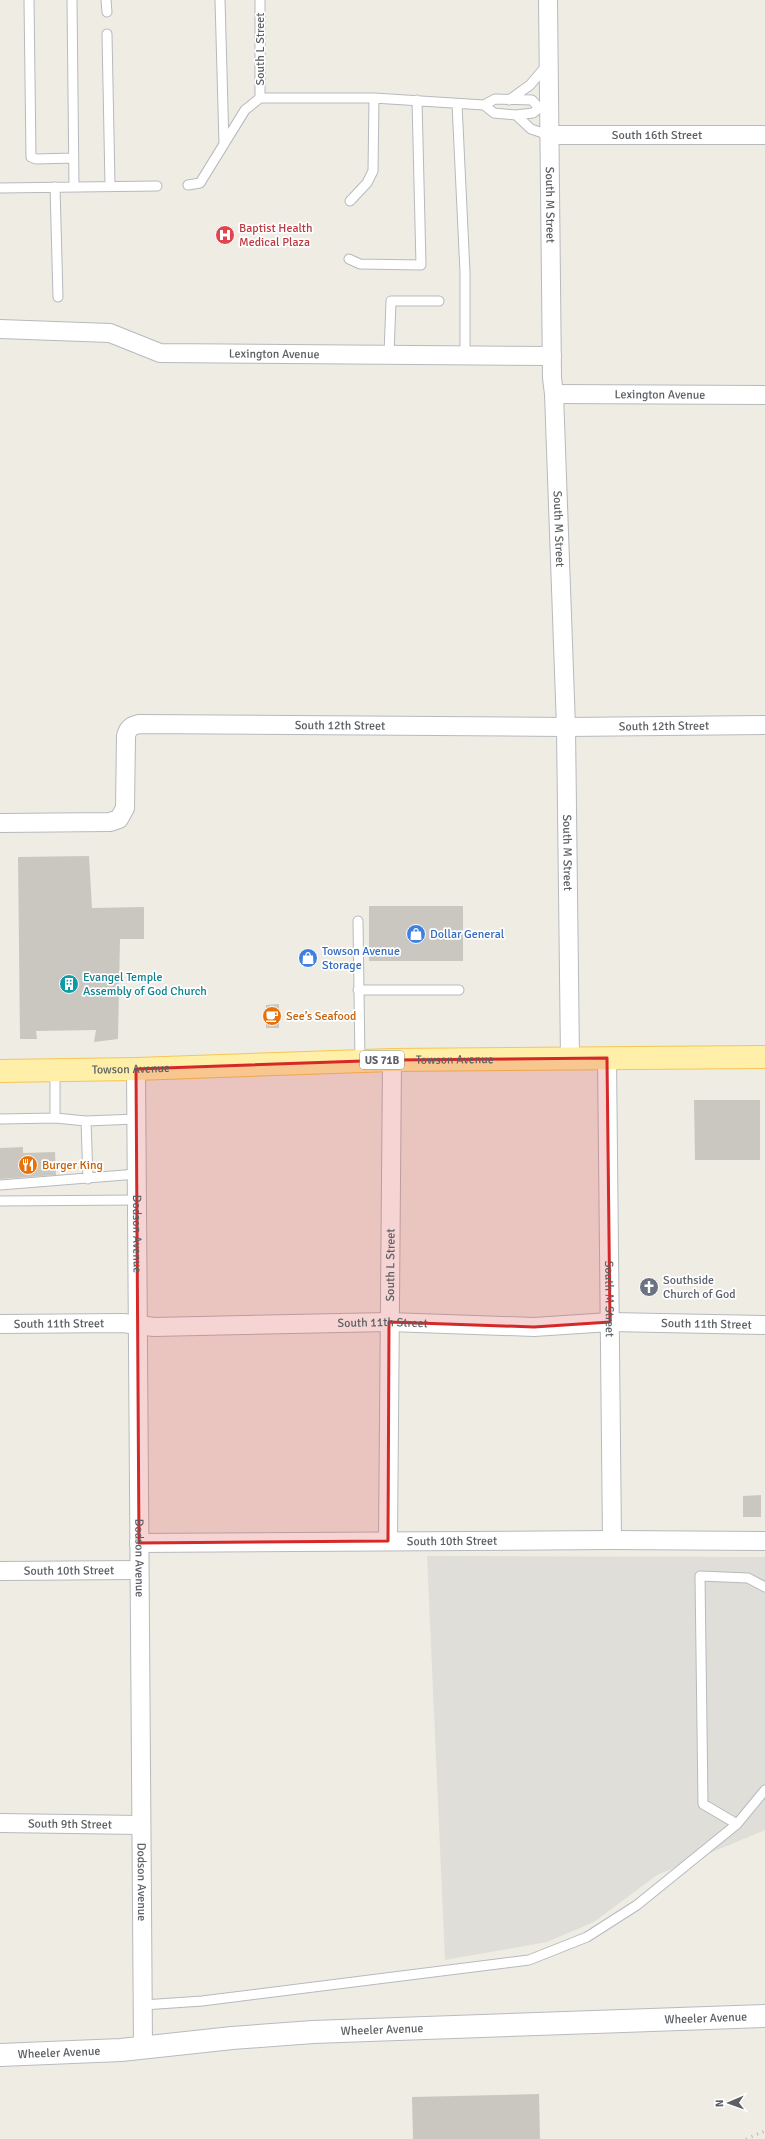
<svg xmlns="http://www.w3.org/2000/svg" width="765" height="2139" font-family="Signika,sans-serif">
	<rect width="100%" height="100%" fill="#efece4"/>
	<path fill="#e0ded8" d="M427,1556L765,1557V1830L657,1875L594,1922L547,1942L445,1960Z"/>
	<path fill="#cac7c1" d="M89,856L92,908L144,907V939H120L118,1039L94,1042L96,1030L36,1031L37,1039H20L18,857Z
		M369,906H463V961H369Z
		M279,1004V1028H266V1005Z
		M694,1100H760V1160H695Z
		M23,1147V1153L55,1152L56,1175L0,1179V1148Z
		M761,1495V1517H743V1496Z
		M539,2094L540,2139H413L412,2097Z"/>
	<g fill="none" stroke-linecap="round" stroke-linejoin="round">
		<defs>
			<path id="service" d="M29,0L31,157L36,159L73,158
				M72,0L74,187
				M106,0L107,12
				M220,0L224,144
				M107,34L110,186
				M260,98V0
				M509,100L530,85L547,65
				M457,104L465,272V355
				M484,105L494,113L516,115L533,113L539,108L544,107
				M516,115L531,129L549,135
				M188,185L200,183L245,110L260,98H374L484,105L495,99L532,100L539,108
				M55,187L58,297
				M0,188L157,186
				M350,201L367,183L373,171L374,98
				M349,259L360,264L421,265L417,100
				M389,354L391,301H439
				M358,921L360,1061
				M358,990H459
				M55,1070V1118L86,1121L137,1119
				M0,1119L55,1118
				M86,1121L88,1179
				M0,1185L137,1174
				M0,1201L137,1200
				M737,1824L703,1804L700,1576L748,1578L765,1587
				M143,2005L202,2001L529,1960L587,1937L637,1905L737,1824L765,1790"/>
			<g id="minor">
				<path id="s1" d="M548,0L552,378L554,394L566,727L570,1058"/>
				<path id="s2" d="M549,135H765"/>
				<path id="s3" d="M0,329L110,333L160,353L552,356"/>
				<path id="s4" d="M554,394L765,395"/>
				<path id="s5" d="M0,823L110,822L119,819L125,808L126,736C128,728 131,726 139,724L566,727L765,725"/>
				<path id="s6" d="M607,1058L612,1540"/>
				<path id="s7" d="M136,1069L143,2047"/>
				<path id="s8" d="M0,1324L123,1323L154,1327L389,1322L534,1327L610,1322L765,1325"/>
				<path id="s9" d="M388,1541L392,1060"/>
				<path id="s10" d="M139,1543L612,1540L765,1541"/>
				<path id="s11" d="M0,1571L139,1570"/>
				<path id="s12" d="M0,1823L141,1825"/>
			</g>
			<g id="secondary">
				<path id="s13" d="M0,2055L121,2050L232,2038L313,2032L765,2016"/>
			</g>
			<g id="primary">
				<path id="s14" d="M0,1071L136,1069L392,1060L765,1057"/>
			</g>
		</defs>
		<use href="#service" stroke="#b6babe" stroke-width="11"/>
		<use href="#minor" stroke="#b6babe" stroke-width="20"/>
		<use href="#secondary" stroke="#b7bbc0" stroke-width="24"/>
		<use href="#primary" stroke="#f6c656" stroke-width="24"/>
		<use href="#service" stroke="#fff" stroke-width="9"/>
		<use href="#minor" stroke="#fff" stroke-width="18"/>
		<use href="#secondary" stroke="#fff" stroke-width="22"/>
		<use href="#primary" stroke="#ffefa9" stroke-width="22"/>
		<path stroke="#b3b4b5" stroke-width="3" stroke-dasharray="1 5" stroke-linecap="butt" d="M746,2139L765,2131"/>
	</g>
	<path fill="#d62828" fill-opacity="0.2" stroke="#d62828" stroke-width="3" stroke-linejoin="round" d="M607,1058L610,1322L534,1327L389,1322L388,1541L139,1543L136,1069L392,1060Z"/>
	<defs>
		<symbol id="hospital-disc" viewBox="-11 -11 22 22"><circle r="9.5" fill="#e0444e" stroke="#fff"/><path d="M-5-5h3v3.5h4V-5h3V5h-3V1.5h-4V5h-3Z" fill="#fff"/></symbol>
		<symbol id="shop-disc" viewBox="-11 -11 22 22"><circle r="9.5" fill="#3f7fe0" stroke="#fff"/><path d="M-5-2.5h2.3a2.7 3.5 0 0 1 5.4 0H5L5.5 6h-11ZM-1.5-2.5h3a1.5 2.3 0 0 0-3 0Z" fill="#fff"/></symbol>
		<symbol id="building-disc" viewBox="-11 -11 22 22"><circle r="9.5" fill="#0f9aa8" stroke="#fff"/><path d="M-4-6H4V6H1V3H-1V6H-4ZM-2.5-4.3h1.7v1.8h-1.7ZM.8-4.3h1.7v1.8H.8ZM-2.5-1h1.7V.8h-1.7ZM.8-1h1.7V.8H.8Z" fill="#fff"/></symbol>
		<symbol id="cafe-disc" viewBox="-11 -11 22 22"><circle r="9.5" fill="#e8710a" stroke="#fff"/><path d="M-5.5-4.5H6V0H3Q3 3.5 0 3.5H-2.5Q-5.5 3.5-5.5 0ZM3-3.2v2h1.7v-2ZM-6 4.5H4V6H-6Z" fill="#fff"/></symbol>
		<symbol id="restaurant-disc" viewBox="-11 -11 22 22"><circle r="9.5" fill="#e8710a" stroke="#fff"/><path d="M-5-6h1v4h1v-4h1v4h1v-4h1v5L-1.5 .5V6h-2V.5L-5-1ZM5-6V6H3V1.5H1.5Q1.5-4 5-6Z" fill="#fff"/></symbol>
		<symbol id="church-disc" viewBox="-11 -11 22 22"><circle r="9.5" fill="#6b7280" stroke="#fff"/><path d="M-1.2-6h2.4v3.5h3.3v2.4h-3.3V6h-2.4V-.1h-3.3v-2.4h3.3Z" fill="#fff"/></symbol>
	</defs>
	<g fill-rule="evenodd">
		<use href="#hospital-disc" x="214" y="224" width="22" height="22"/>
		<use href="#shop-disc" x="405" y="923" width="22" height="22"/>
		<use href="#shop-disc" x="297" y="947" width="22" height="22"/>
		<use href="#building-disc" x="58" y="973" width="22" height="22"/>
		<use href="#cafe-disc" x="261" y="1005" width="22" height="22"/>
		<use href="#restaurant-disc" x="17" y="1154" width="22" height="22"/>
		<use href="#church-disc" x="638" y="1276" width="22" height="22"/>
	</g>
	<g text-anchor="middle" stroke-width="3.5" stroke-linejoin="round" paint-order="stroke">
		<rect fill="#fff" stroke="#8d9093" stroke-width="1" x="360" y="1051" width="44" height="18" rx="3"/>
		<g font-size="11" font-weight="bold" fill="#5c6065">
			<text x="382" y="1064">US 71B</text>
		</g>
		<g font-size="12" fill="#5c6065" stroke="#fff">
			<text transform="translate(260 49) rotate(-90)" y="4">South L Street</text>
			<text dy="4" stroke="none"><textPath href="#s2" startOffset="108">South 16th Street</textPath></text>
			<text dy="4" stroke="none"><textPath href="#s1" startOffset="205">South M Street</textPath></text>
			<text dy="4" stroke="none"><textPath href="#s3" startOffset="278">Lexington Avenue</textPath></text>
			<text dy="4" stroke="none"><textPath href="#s4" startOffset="106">Lexington Avenue</textPath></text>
			<text dy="4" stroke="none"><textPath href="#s1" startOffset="529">South M Street</textPath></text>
			<text dy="4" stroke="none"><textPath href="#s5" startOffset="424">South 12th Street</textPath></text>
			<text dy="4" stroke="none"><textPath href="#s5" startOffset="748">South 12th Street</textPath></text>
			<text dy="4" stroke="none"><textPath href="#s1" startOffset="853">South M Street</textPath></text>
			<text dy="4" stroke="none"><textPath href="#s14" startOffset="455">Towson Avenue</textPath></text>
			<text dy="4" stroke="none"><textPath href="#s14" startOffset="131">Towson Avenue</textPath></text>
			<text dy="4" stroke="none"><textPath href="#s7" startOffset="165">Dodson Avenue</textPath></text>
			<text dy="4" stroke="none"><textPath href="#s9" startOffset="276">South L Street</textPath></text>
			<text dy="4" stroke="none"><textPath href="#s6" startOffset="241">South M Street</textPath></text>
			<text dy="4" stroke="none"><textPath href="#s8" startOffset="59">South 11th Street</textPath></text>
			<text dy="4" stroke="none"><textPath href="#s8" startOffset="383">South 11th Street</textPath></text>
			<text dy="4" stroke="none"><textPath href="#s8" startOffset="707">South 11th Street</textPath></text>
			<text dy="4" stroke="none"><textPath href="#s10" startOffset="313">South 10th Street</textPath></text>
			<text dy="4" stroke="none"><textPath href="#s7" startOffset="489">Dodson Avenue</textPath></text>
			<text dy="4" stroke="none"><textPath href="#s11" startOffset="69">South 10th Street</textPath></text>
			<text dy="4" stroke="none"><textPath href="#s12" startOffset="70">South 9th Street</textPath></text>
			<text dy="4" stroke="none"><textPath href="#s7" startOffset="813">Dodson Avenue</textPath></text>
			<text dy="4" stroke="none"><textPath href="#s13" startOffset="707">Wheeler Avenue</textPath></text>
			<text dy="4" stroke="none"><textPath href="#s13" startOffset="383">Wheeler Avenue</textPath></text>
			<text dy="4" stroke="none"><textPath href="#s13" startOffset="59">Wheeler Avenue</textPath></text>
		</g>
		<g font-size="12" fill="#be3a42" stroke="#fff" text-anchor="start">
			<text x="239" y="232">Baptist Health<tspan x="239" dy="14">Medical Plaza</tspan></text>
		</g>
		<g font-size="12" fill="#366cbe" stroke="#fff" text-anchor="start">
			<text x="430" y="938">Dollar General</text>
			<text x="322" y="955">Towson Avenue<tspan x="322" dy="14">Storage</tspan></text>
		</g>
		<g font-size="12" fill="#0d838f" stroke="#fff" text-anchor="start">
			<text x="83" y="981">Evangel Temple<tspan x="83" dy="14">Assembly of God Church</tspan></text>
		</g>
		<g font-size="12" fill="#c56008" stroke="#fff" text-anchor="start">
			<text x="286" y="1020">See’s Seafood</text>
			<text x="42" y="1169">Burger King</text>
		</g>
		<g font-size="12" fill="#5b616d" stroke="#fff" text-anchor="start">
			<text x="663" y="1284">Southside<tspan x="663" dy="14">Church of God</tspan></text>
		</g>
	</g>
	<g transform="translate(729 2103) rotate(268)" stroke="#ffffff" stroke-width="3" paint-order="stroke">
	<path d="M0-3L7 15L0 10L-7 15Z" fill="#5c6065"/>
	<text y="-6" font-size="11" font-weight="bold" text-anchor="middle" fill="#5c6065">N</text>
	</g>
</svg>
